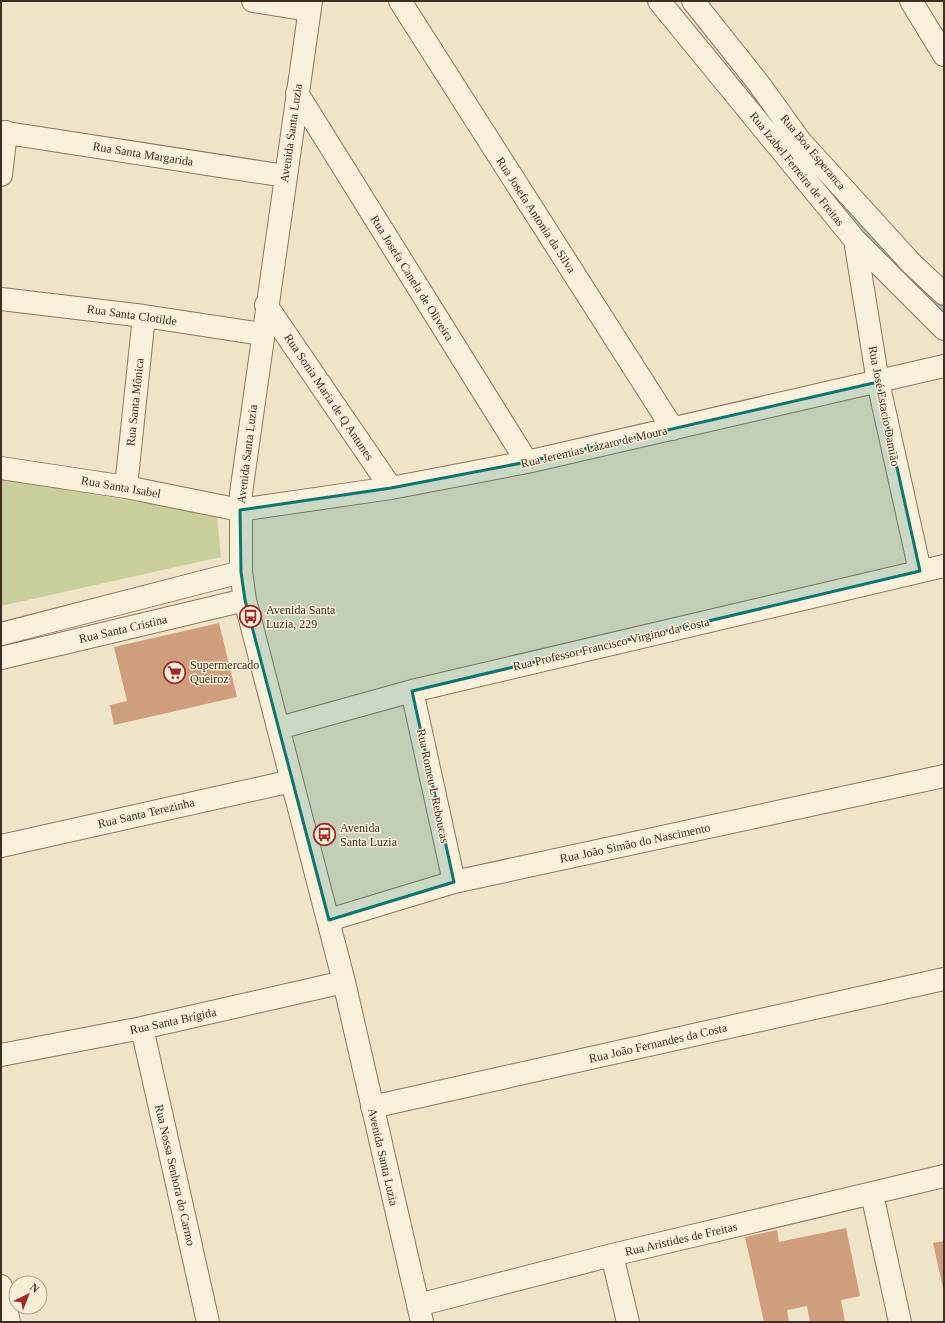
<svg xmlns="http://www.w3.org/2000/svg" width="945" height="1323" font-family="Georgia,serif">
	<rect width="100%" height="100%" fill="#f0e4c8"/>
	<path fill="#c9cf9b" d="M1,479L217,515L221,557L1,606Z"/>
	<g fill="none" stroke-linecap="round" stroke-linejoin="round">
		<path stroke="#a9c4bc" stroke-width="24" d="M823,185L944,314"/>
	</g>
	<path fill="#cf9f7d" d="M219,623L237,697L114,725L110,705L127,701L114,647Z
		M846,1228L860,1296L841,1300L845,1322H810L807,1306L787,1310L789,1322H764L745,1237L777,1230L779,1242Z
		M944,1241V1288H943L933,1243Z"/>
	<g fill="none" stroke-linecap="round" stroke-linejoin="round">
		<defs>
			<path id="minor" d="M253,1L309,10
				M311,1L241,493V572L245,600L344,982L422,1322
				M400,1L673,429
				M659,1L855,240L944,329
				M693,1L759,84L800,141L912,264L944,294
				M911,1L944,55
				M297,93L527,462
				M1,132L285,176
				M1,175L6,132
				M855,240L878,382L920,571
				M1,299L144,316L262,334
				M266,305L391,488
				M1,468L126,487L240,510L391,488L527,462L944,366
				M126,487L144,316
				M1,634L241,572
				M1,658L245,600
				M412,691L454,882
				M279,728L412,691L944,566
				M1,846L292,781
				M329,920L454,882L944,776
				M142,1028L208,1322
				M1,1055L142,1028L344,982
				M372,1107L944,979
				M872,1194L900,1322
				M612,1255L628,1322
				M1,1286L9,1322
				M418,1305L612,1255L944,1176"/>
		</defs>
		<use href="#minor" stroke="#8d765c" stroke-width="24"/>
		<use href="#minor" stroke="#faf1dc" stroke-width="22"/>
	</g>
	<path fill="#0f766e" fill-opacity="0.2" stroke="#0f766e" stroke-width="3" stroke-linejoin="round" d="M878,382L920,571L412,691L454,882L329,920L245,600L241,572L240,510L391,488L527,462Z"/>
	<defs>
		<symbol id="bus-ring" viewBox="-11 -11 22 22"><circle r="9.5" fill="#f7eed8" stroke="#9e2a2b" stroke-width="1.5"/><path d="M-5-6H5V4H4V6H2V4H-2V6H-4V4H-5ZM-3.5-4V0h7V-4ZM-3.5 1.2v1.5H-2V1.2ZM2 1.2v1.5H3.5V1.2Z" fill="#9e2a2b"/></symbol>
		<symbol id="supermarket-ring" viewBox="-11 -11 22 22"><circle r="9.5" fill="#f7eed8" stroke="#9e2a2b" stroke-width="1.5"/><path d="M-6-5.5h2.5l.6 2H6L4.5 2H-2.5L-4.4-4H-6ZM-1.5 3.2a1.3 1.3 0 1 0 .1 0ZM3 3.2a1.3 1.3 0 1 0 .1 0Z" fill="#9e2a2b"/></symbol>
	</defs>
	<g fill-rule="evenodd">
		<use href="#bus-ring" x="238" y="604" width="25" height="25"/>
		<use href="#supermarket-ring" x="162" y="660" width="25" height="25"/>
		<use href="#bus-ring" x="312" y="822" width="25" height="25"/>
	</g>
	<g text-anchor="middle" stroke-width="3" stroke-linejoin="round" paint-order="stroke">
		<g font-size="12" fill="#3d2e20" stroke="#f7eed8">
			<text transform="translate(291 133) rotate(-82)" y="4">Avenida Santa Luzia</text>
			<text transform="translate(813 152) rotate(50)" y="4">Rua Boa Esperanca</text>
			<text transform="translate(143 154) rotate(9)" y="4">Rua Santa Margarida</text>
			<text transform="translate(797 169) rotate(51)" y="4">Rua Izabel Ferreira de Freitas</text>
			<text transform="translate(536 215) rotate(57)" y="4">Rua Josefa Antonia da Silva</text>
			<text transform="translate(412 278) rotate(58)" y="4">Rua Josefa Canela de Oliveira</text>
			<text transform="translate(132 315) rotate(8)" y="4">Rua Santa Clotilde</text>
			<text transform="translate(329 397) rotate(56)" y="4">Rua Sonia Maria de Q Antunes</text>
			<text transform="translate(135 402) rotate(-84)" y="4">Rua Santa Mônica</text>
			<text transform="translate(884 406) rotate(79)" y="4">Rua José Estacio Damião</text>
			<text transform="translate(594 447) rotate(-13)" y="4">Rua Jeremias Lázaro de Moura</text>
			<text transform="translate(247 454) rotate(-83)" y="4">Avenida Santa Luzia</text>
			<text transform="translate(121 487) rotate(10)" y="4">Rua Santa Isabel</text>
			<text transform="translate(123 629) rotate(-13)" y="4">Rua Santa Cristina</text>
			<text transform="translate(611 644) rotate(-13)" y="4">Rua Professor Francisco Virgino da Costa</text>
			<text transform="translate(433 786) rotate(78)" y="4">Rua Romeu L Reboucas</text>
			<text transform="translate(146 813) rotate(-13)" y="4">Rua Santa Terezinha</text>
			<text transform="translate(635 843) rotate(-12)" y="4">Rua João Simão do Nascimento</text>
			<text transform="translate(173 1021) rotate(-12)" y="4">Rua Santa Brígida</text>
			<text transform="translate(658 1043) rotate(-13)" y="4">Rua João Fernandes da Costa</text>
			<text transform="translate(383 1157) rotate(77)" y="4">Avenida Santa Luzia</text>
			<text transform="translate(175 1175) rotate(77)" y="4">Rua Nossa Senhora do Carmo</text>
			<text transform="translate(681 1239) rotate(-13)" y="4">Rua Aristides de Freitas</text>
		</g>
		<g font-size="12" fill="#3d2e20" stroke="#f7eed8" text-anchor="start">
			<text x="266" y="614">Avenida Santa<tspan x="266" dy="14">Luzia, 229</tspan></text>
			<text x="190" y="669">Supermercado<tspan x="190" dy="14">Queiroz</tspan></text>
			<text x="340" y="832">Avenida<tspan x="340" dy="14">Santa Luzia</tspan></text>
		</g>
	</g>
	<rect width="945" height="1323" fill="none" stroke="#3d2e20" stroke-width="4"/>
	<g transform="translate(28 1295) rotate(43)"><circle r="19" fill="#f7eed8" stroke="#ada18e"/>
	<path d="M0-3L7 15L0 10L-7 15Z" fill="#9e2a2b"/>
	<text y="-6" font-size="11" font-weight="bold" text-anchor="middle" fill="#3d2e20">N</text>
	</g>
</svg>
